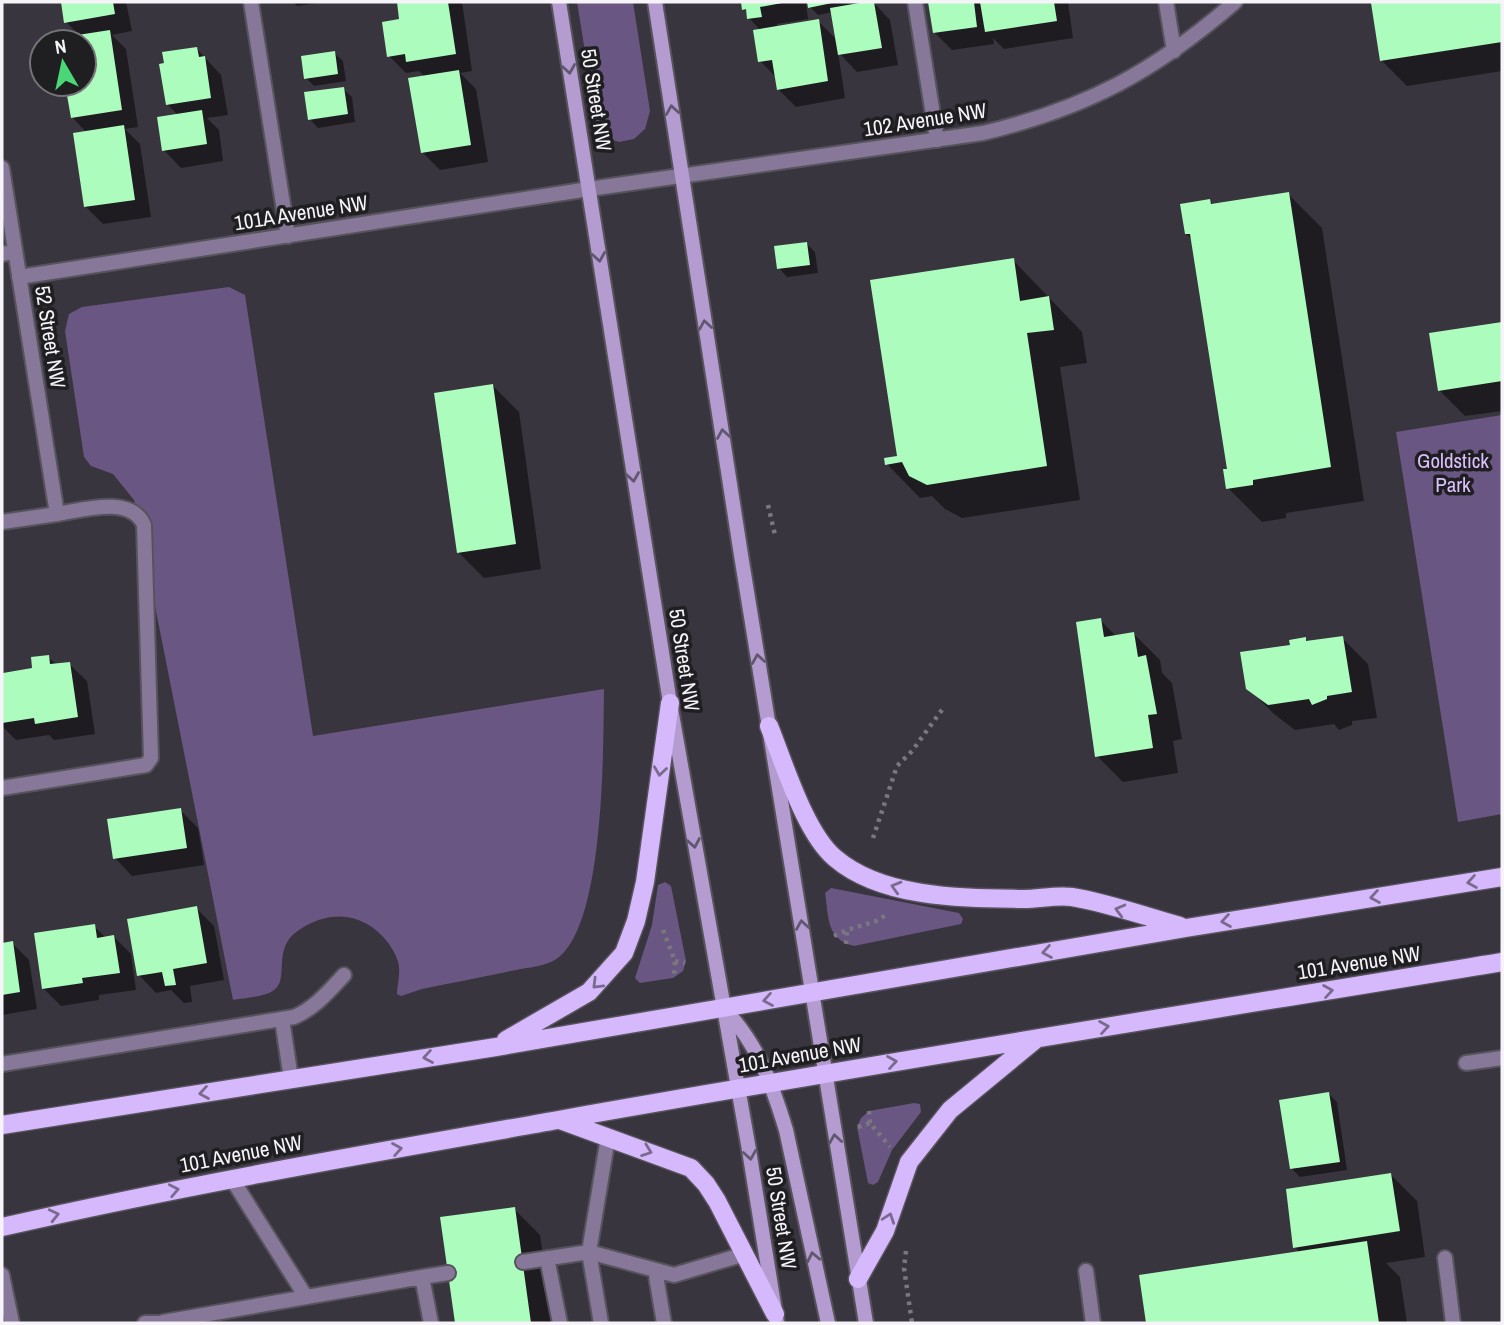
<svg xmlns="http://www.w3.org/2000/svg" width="1504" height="1325" font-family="'Archivo Narrow',sans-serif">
	<rect width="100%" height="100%" fill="#39353e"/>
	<path fill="#6a5682" d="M577,2H633L650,111L645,129L634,139L619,142L610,139L597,126Z
		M229,287L245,295L313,736L604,689C603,743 606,934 553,961C541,967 524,968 511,971C481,977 452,983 422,989L401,996L397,994C397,986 400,976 399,968C399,960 393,950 389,944C366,913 332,908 299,930C271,948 290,979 274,990C265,997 244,998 233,1000L134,500L113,474L91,466L84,457L65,331L69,314L82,307Z
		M1502,415V814L1458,822L1396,432Z
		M665,882L671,886L686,961L683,971L673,978L640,983L635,978L652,925L658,885Z
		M831,888L959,913L963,919L961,924L854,946C826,939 829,918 825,893Z
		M914,1103L920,1104L921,1112L892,1150L878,1182L873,1185L868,1183L857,1127L861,1118L869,1111Z"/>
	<path fill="#0007" fill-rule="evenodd" d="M63,2H126L132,31L112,35L126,49L138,127L125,129L140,144L151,217L103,224L85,206L87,133L72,117L67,84H84V42H61L80,36L66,22Z
		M293,2H325L297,6Z
		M399,2H462L472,71L460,73L476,89L488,162L440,170L422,152L425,77L419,71L406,73L389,56L401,20Z
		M743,2H855V5L873,2L890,20L898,65L857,72L838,52L845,98L796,107L778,89L777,78L760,61L761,31L749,18ZM806,3L818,15L833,12L837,40L818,21L777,28V24L808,19Z
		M930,2H1068L1073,38L1004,49L993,38L994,44L952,50L934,32Z
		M1388,2H1502V71L1407,86L1381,60L1373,4Z
		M197,49L221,75L228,115L207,118L219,130L223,161L181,168L164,150L179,116L167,104Z
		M334,53L343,61L346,81L314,86L306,78Z
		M343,89L352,97L355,122L318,128L310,119Z
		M1288,194L1322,228L1364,501L1286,513V518L1262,522L1228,488L1229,470L1193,240L1186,234L1210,201L1214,205Z
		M806,243L815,252L818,273L787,277L779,268Z
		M1013,260L1082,332L1087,363L1060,367L1080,500L962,518L945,509L932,496L920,498L887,464L899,457Z
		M1502,323V411L1465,416L1439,390L1431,334Z
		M493,386L519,412L541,569L484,578L458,552Z
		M1100,620L1117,637L1134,634L1160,660L1162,673L1172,683L1182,739L1173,741L1178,773L1123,782L1097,756Z
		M1342,638L1368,664L1377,718L1352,721V725L1339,730L1334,724L1295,730L1274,714L1248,688L1292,646L1305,639L1309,643Z
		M48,657L57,665L69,664L87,681L95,734L54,740L49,735L16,740L2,726V680L34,670Z
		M180,810L198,828L204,865L132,876L115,858Z
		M196,908L214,926L224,980L190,986L192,1002L184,1003L171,990L156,993L139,975Z
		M94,926L106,938L114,937L131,954L136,990L99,995V1000L61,1006L43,988Z
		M12,943L29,960L37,1009L2,1015V944Z
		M1329,1094L1337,1102L1347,1170L1300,1177L1291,1168Z
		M1391,1175L1417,1201L1425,1257L1386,1263L1400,1277L1407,1323H1148L1141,1277L1300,1253L1295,1247Z
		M514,1209L540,1235L553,1323H457L442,1219Z"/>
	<path fill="#abfcbd" d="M61,2H113L115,14L64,23Z
		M397,2H448L456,54L406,62L405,54L387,57L382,22L399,19Z
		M741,2H782V3L760,7L762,17L747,19L746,9L742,10Z
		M807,2H832V3L808,8Z
		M865,2H874L882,48L838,55L830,8Z
		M928,2H974L977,27L933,33Z
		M980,2H1054L1057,21L985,32Z
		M1502,2V42L1380,61L1371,3Z
		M819,19L828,81L777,90L772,60L758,62L753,30Z
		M110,30L122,110L71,118L65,84H84V42H59L58,38Z
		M197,47L199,57L205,56L211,98L166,105L159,64L164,63L162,52Z
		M335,51L338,74L304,79L301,56Z
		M459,70L471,145L421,153L408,78Z
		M344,87L348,114L308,120L304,92Z
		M202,110L207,144L162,151L157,117Z
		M124,125L135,200L84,207L73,133Z
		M1289,192L1331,467L1253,480V485L1226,489L1223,469H1227L1190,234H1185L1180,204L1210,199L1211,204Z
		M807,242L810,265L777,269L774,246Z
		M1014,258L1020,301L1049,296L1054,330L1027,333L1047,466L927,485L909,476L902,462L885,465L884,458L897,456L870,280Z
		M1502,322V381L1438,391L1429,333Z
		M493,384L516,544L457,553L434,393Z
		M1101,618L1104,637L1134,632L1138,657L1146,655L1157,714L1148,715L1153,748L1095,757L1076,622Z
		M1343,636L1352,692L1327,696V699L1312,705L1309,699L1268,705L1246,689L1240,652L1290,645L1289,640L1306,637V641Z
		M49,655L50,664L70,662L78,717L35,724L34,718L2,723L3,673L32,668L31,657Z
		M181,808L187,848L113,859L107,819Z
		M197,906L207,963L173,969L176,985L165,986L162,972L137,976L127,919Z
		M95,924L97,938L114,935L120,973L82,978L83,983L42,989L34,933Z
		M13,941L20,992L2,995V943Z
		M1329,1092L1340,1162L1290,1169L1279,1100Z
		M1391,1173L1400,1231L1293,1248L1286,1189Z
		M515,1207L531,1323H455L440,1217Z
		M1367,1241L1379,1323H1146L1139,1275Z"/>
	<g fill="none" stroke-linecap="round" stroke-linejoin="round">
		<defs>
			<path id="lane" d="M251,2L288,236
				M915,2L937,140
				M2,254L15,252
				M2,788L146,765L151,758L144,525C131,495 83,510 57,514
				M1466,1063L1502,1058
				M2,1064L294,1017C315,1008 329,991 344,975
				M232,1179L306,1297
				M547,1258L560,1323
				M1445,1258L1453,1323
				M523,1262L589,1252L674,1275L745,1254
				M655,1270L664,1323
				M1086,1271L1093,1323
				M2,1275L12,1323
				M422,1277L448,1273
				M163,1322L422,1277L431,1323
				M145,1323H163
				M601,1323L589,1252L608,1137"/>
			<path id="street" d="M1166,2L1174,51
				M2,168L57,514L2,522
				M19,277L589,189L983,133C1087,108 1154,72 1235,2
				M282,1019L291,1079"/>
			<path id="secondary" d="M559,2L670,703L748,1144L777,1323
				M655,2L741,555L866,1323
				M723,1008C757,1042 772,1084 786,1130L828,1323"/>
			<path id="primary" d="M769,726C784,763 805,833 835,858C883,899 964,898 1024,899C1039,899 1056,895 1072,897C1108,903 1144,916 1180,926
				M506,1040L589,992L624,953L636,921L645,882L670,703
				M560,1120L691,1168L706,1184L717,1201L775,1314
				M2,1125L496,1047L1186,928L1502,877
				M2,1227C186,1185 372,1153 558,1120C872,1064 1187,1014 1502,962
				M858,1279L885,1231L909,1162L950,1110L1035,1040"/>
		</defs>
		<use href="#lane" stroke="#57535c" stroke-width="18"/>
		<use href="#street" stroke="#57535c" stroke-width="18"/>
		<use href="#secondary" stroke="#57535c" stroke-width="18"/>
		<use href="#primary" stroke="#57535c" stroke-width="21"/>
		<path stroke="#7a777f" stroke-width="4.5" stroke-dasharray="3.5 5" stroke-linecap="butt" d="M768,505L775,535
			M873,838L897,766L912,751L944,707
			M663,930L675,961L674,977
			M834,936L847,930
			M846,944L847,930L876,921L888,914
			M675,961L685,963
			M869,1111L870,1123
			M858,1127L870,1123L890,1147
			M906,1251L904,1268L912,1323"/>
		<use href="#lane" stroke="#87789a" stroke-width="14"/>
		<use href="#street" stroke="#87789a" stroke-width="14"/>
		<use href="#secondary" stroke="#b49cd1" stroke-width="14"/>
		<use href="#primary" stroke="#d6b8fc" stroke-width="18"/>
	</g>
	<defs><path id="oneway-chevron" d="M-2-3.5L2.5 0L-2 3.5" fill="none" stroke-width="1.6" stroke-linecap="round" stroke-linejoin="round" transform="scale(1.75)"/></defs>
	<g stroke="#625770">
		<use href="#oneway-chevron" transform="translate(569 69) rotate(81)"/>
		<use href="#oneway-chevron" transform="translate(672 110) rotate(-99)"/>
		<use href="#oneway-chevron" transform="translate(599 257) rotate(81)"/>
		<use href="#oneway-chevron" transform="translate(705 325) rotate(-99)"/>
		<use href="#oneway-chevron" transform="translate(723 434) rotate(-99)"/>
		<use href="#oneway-chevron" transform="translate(633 477) rotate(81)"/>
		<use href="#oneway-chevron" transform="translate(758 659) rotate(-99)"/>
		<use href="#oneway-chevron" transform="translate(694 843) rotate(80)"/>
		<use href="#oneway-chevron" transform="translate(802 925) rotate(-99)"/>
		<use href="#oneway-chevron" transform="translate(835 1139) rotate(-99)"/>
		<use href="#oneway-chevron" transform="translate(750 1155) rotate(81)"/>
		<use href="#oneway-chevron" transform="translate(813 1257) rotate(-102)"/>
	</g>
	<g stroke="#7a6b8e">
		<use href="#oneway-chevron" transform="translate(660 771) rotate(98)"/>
		<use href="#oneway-chevron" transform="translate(1472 882) rotate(171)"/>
		<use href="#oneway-chevron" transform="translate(896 887) rotate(-164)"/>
		<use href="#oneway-chevron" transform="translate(1375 897) rotate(171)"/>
		<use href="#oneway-chevron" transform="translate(1120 910) rotate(-165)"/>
		<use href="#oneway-chevron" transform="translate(1226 921) rotate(171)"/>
		<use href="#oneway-chevron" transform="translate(1047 952) rotate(170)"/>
		<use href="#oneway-chevron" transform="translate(597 984) rotate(135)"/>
		<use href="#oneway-chevron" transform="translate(1328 991) rotate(-9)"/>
		<use href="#oneway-chevron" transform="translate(768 1000) rotate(170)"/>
		<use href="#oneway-chevron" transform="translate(1104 1027) rotate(-9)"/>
		<use href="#oneway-chevron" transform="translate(428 1057) rotate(171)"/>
		<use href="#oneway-chevron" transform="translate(892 1062) rotate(-9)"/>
		<use href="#oneway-chevron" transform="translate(204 1093) rotate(171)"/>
		<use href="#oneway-chevron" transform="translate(397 1149) rotate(-10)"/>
		<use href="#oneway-chevron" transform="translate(647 1151) rotate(20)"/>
		<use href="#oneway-chevron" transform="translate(174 1190) rotate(-11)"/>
		<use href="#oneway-chevron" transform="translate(54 1215) rotate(-13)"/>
		<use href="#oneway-chevron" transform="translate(889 1218) rotate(-71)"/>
	</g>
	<g text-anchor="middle" stroke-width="7" stroke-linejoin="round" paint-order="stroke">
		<g font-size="21" fill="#f6f3f9" stroke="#1f1e21">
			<text transform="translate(596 100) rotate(81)" y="7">50 Street NW</text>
			<text transform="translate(925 120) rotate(-9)" y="7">102 Avenue NW</text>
			<text transform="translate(301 213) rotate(-9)" y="7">101A Avenue NW</text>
			<text transform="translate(50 337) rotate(81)" y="7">52 Street NW</text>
			<text transform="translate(684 660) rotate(81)" y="7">50 Street NW</text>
			<text transform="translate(1359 963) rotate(-9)" y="7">101 Avenue NW</text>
			<text transform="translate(800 1055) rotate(-10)" y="7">101 Avenue NW</text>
			<text transform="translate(241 1154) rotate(-11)" y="7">101 Avenue NW</text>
			<text transform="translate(781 1218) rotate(81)" y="7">50 Street NW</text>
		</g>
		<g font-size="21" fill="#dbc0fd" stroke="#1f1e21">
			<text x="1453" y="468">Goldstick<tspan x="1453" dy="24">Park</tspan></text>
		</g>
	</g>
	<rect width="1504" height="1325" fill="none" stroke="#f6f3f9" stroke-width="7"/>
	<g transform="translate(63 63) rotate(351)"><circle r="33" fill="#1f1e21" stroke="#757377" stroke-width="2"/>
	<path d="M0-5L12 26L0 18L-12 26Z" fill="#4bd677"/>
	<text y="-10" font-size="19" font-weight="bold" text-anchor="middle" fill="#f6f3f9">N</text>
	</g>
</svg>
